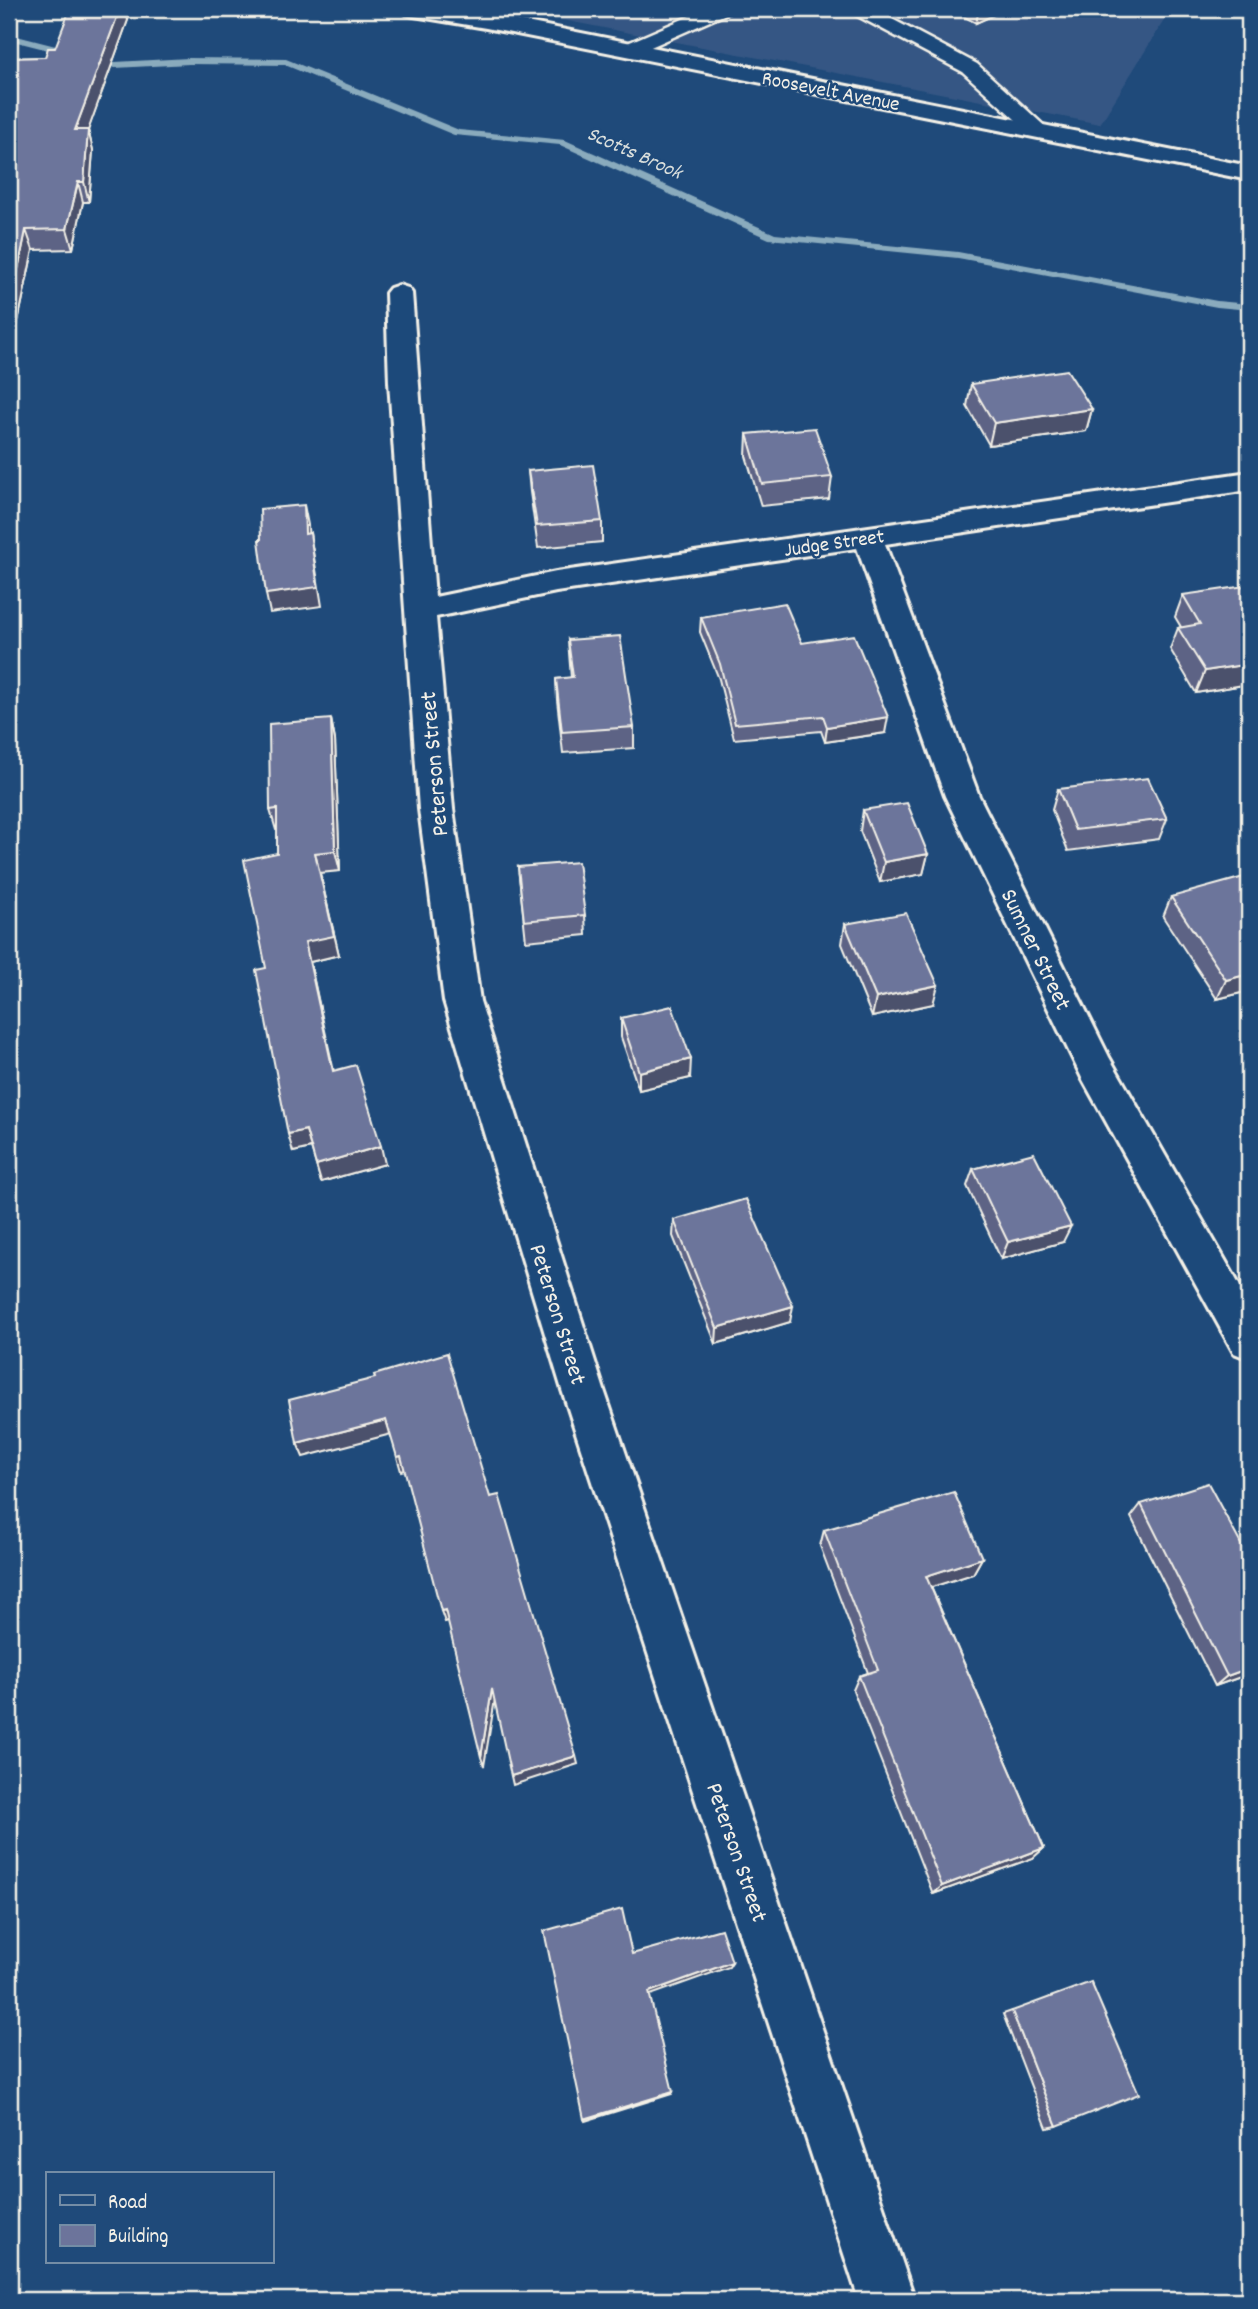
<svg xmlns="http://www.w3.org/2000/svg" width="1258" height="2309" font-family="Dekko,sans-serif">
	<rect width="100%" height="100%" fill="#1f4a7a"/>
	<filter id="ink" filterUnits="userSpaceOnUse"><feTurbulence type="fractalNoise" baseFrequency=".0143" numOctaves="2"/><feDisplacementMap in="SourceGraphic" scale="14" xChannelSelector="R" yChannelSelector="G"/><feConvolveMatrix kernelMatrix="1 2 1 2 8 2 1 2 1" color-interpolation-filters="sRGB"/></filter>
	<g filter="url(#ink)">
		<path fill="#365784" d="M506,9H1171L1100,124Z"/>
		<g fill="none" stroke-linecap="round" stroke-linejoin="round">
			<path fill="#8aabbd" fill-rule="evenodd" d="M9,34L71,50L73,52L68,55L9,40Z
				M93,56L115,62L189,58L286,59L459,130L565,140L775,234L958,252L1217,301L1249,304V310L1217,307L958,258L769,239L560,145L454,135L285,65L189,64L115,68L90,61L88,59Z"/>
			<defs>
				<path id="lane" d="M490,9H508L502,26L495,28L486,22Z
					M706,9H730L728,13L637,53H623L620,49L623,45Z
					M850,9H873L977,64L1052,133L1049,137H1035L963,72L852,13Z"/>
				<path id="street" d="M403,9H452L486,14L1249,166V180L486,28L414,16L406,14Z
					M399,285L408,288L412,293L435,597L556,572L1249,472V490L885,544L979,796L1109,1057L1249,1302V1359L1234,1353L1082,1078L945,796L857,548L556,592L436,617L453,809L480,1001L604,1390L915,2300H859L562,1390L444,1001L419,809L389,382L386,293L390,288Z"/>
			</defs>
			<use href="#lane" stroke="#f4f1e8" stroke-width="5"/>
			<use href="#street" stroke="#f4f1e8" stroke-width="6"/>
			<use href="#lane" fill="#1f4a7a" fill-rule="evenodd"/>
			<use href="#street" fill="#1f4a7a" fill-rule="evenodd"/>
		</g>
		<path fill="#5d6485" stroke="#f4f1e8" stroke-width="2" d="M949,9H1007L976,23Z
			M128,20L88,130L93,150L89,202H83L73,249L33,250L12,350L9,351V58L45,57L55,48Z
			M971,384L1092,409L1086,431L989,445L967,406Z
			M747,434L832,477L829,499L761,506L746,456Z
			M528,471L602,521V542L538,548L530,492Z
			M1249,592V671L1243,685L1196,693L1170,649L1178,628L1181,627L1175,617L1183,595Z
			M701,617L802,643L885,733L825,742L821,731L734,739L719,679L700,632Z
			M568,640L634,727V748L563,753L557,700L556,679L571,678Z
			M331,719L335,740L340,871L320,873L339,955L310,962L333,1071L385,1164L321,1182L311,1148L293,1152L266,968L277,853V830H276L270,810Z
			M1058,789L1167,819L1159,839L1068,851L1052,810Z
			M863,810L928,854L923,874L880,882L860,831Z
			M518,867L585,915L586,935L526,941Z
			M1249,885V991L1217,999L1163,917L1171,897Z
			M845,924L933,1004L872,1017L842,944Z
			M621,1018L690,1078L639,1090L621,1037Z
			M973,1169L1063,1242L1001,1259L967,1186Z
			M674,1220L790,1322L716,1344L673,1236Z
			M1141,1504L1243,1548L1249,1674L1215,1686L1131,1517Z
			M824,1530L982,1558L973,1574L931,1587L1044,1848L1033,1858L933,1894L853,1690L859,1676L868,1673L820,1546Z
			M1012,2011L1057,2126L1047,2128L1003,2014Z"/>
		<path fill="#4c516c" stroke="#f4f1e8" stroke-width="2" d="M120,9H125L128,20L81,150L75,130Z
			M979,9H1007L976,23Z
			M88,130L93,150L89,202L84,182Z
			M78,182L83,202L73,249L67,229Z
			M26,230L33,250L12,350L9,340V314Z
			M1092,409L1086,431L989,445L994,423Z
			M304,505L308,525L309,554L305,534Z
			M310,533L322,606L270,613L266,594Z
			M1249,644V664L1240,645Z
			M1249,664V671L1243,685L1196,693L1205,671Z
			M888,717L885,733L825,742L827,727Z
			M331,719L335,740L340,871L335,851Z
			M315,853L339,955L310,962L338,1090L305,942Z
			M928,854L923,874L880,882L884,862Z
			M1249,974V991L1217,999L1226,980Z
			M938,985L933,1004L872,1017L876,998Z
			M691,1059L690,1078L639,1090V1072Z
			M306,1130L311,1148L293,1152L288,1134Z
			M381,1146L385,1164L321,1182L316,1165Z
			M1071,1226L1063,1242L1001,1259L1008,1242Z
			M793,1306L790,1322L716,1344L717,1328Z
			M386,1420L391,1434L303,1457L297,1443Z
			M401,1456L405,1470L401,1471L397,1457Z
			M982,1558L973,1574L919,1591L926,1576Z
			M445,1610L449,1621L445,1622L441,1611Z
			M1249,1668V1674L1215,1686L1227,1676Z
			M492,1689L495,1699L484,1766L481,1757Z
			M576,1756L578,1764L513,1785L511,1776Z
			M1044,1848L1033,1858L933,1894L942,1886Z
			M732,1962L729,1967L648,1996L649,1992Z
			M673,2092L672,2094L585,2121L584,2119Z"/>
		<path fill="#6c749b" stroke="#f4f1e8" stroke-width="2" d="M70,9H120L75,130H88L84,182H78L67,229L26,230L9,314V58L45,57L48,48H55Z
			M1067,370L1092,409L994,423L971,384Z
			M815,428L832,477L762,484L747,434Z
			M593,465L602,521L537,526L528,471Z
			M304,505L305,534L310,533L318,587L266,594L259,540H261L260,509Z
			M1245,586L1249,592V644L1240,645L1249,659V664L1205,671L1178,628L1200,624L1183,595Z
			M785,603L802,643L854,635L888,717L827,727L823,716L735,724L720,664L701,617Z
			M620,636L634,727L562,732L556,679L573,677L568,640Z
			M331,719L335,851L315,853L334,936L305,942L333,1071L356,1065L381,1146L316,1165L306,1130L288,1134L256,970L266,968L244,860L277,853V809L270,810L269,724Z
			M1148,778L1167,819L1075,830L1058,789Z
			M907,803L928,854L884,862L863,810Z
			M578,862L585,915L524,921L518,867Z
			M1244,877L1249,885V974L1226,980L1171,897Z
			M906,913L938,985L876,998L845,924Z
			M672,1006L691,1059L639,1072L621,1018Z
			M1034,1153L1071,1226L1008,1242L973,1169Z
			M746,1199L793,1306L717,1328L674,1220Z
			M447,1353L490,1497L499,1495L576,1756L511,1776L492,1689L481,1757L445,1610L441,1611L401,1456L397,1457L386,1420L297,1443L289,1400L375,1378L374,1375Z
			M1208,1483L1243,1548L1249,1546V1668L1227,1676L1141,1504Z
			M954,1492L982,1558L926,1576L1044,1848L942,1886L859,1676L878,1670L824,1530Z
			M622,1909L632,1954L721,1929L732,1962L649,1992L673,2092L584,2119L544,1931Z
			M1091,1982L1139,2094L1057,2126L1012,2011Z"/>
	</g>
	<g text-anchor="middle" stroke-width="5" stroke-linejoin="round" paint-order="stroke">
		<g font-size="21" fill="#f4f1e8" stroke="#1f4a7a">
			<text transform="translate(831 90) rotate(11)" y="7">Roosevelt Avenue</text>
			<text transform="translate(834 542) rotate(-8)" y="7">Judge Street</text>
		</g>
		<g font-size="21" font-style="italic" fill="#dadfdd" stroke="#1f4a7a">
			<text transform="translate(635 152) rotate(24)" y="7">Scotts Brook</text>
		</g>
		<g font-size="24" fill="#f4f1e8" stroke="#1f4a7a">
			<text transform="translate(433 764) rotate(-95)" y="8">Peterson Street</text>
			<text transform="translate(1037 949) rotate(64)" y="8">Sumner Street</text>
			<text transform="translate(559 1314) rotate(73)" y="8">Peterson Street</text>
			<text transform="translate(738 1852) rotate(71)" y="8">Peterson Street</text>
		</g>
	</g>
	<rect width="1258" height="2309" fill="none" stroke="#1f4a7a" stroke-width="35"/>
	<rect x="18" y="18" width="1223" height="2274" fill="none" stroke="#f4f1e8" stroke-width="2.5" filter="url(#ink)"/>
	<rect x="46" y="2172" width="228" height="91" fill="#1f4a7a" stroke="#748da6" stroke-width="2"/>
	<rect x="60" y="2195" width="35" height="10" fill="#1f4a7a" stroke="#748da6" stroke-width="2"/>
	<text x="108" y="2208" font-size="21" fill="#f4f1e8">Road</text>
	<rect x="60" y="2225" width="35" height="21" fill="#6c749b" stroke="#748da6" stroke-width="2"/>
	<text x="108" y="2242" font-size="21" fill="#f4f1e8">Building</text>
</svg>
